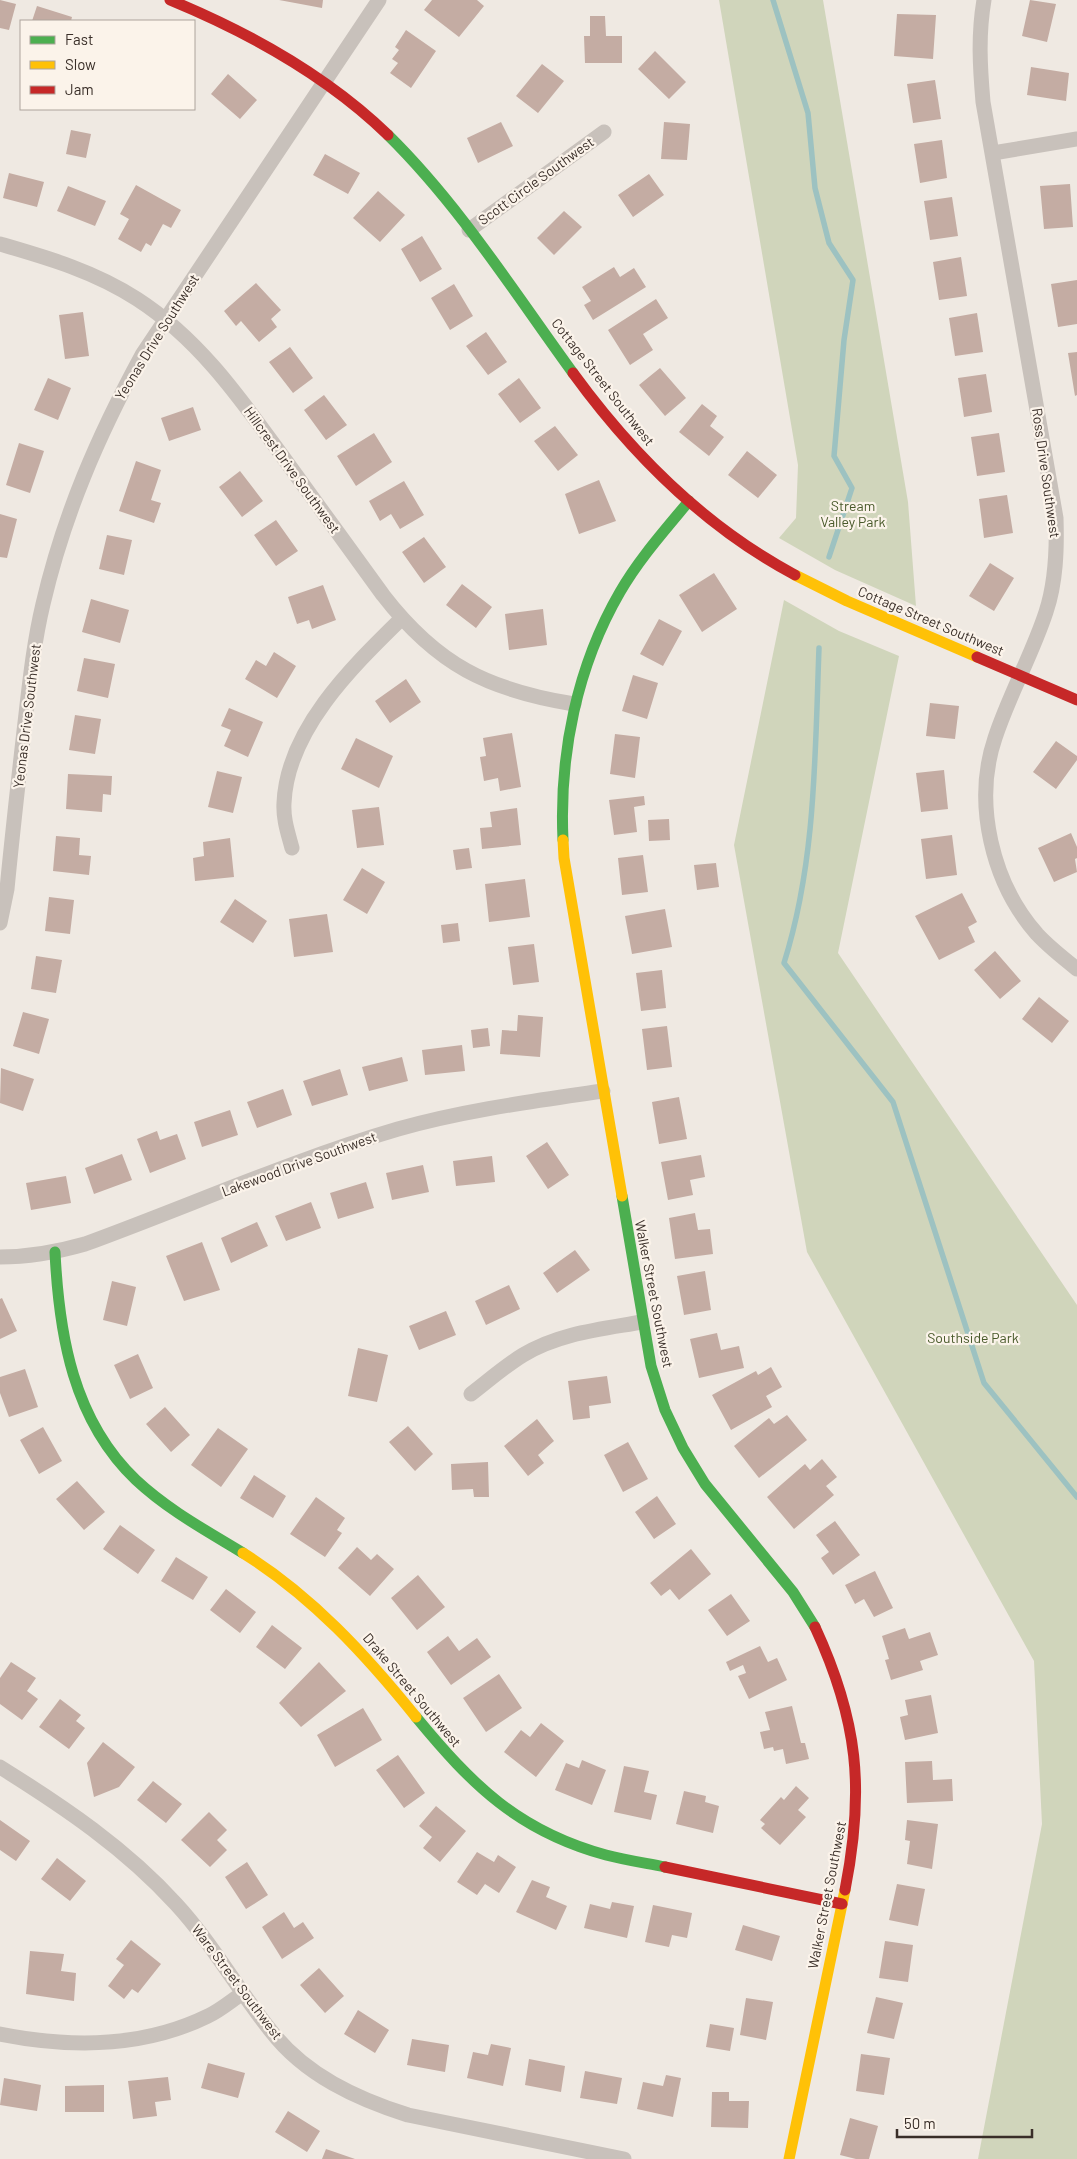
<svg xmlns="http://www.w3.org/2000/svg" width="1077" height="2159" font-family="Barlow,sans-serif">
	<rect width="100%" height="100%" fill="#efe9e2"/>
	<path fill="#d0d5bb" d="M719,0H823L908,502L916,606L835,570L779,538L796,518L798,465Z
		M784,600L839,631L899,656L838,953L1077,1305V2159H978L1042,1824L1034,1661L807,1252L734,845Z"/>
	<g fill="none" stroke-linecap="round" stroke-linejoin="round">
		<path stroke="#9dc2c1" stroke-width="5.5" d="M773,0L808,113L815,188L829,243L853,280L844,340L834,456L852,488L829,557
			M819,648C815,754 816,862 784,963L893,1102L984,1383L1077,1497"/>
	</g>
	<path fill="#c4aca3" d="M0,0L16,4L9,30L0,28Z
		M279,0H323L322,8Z
		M432,0H477L484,6L459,37L424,10Z
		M1030,0L1056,4L1047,42L1022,36Z
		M37,6L72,17L71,21H32Z
		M897,14L936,15L933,59L894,56Z
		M590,16H605L606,36H622V63H585L584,36H590Z
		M406,30L436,51L411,88L390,73L398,63L392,59L399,50L395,47Z
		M655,51L686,82L669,99L638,69Z
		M542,64L564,81L538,113L516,96Z
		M1031,67L1069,73L1066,101L1027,95Z
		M228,74L257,100L240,119L211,94Z
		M935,80L941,119L913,123L907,84Z
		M501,122L513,146L478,163L467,138Z
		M664,122L690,124L687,160L661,159Z
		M71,130L91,134L86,158L66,154Z
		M942,140L947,178L920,183L914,144Z
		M325,154L360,173L348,194L313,175Z
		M9,173L44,182L37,207L3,198Z
		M649,174L664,195L633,217L618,195Z
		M1070,184L1073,227L1044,229L1040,186Z
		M136,185L181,210L171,228L163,224L151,246L146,243L141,252L118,239L129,219L120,214Z
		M68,186L106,201L95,226L57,211Z
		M378,191L405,215L380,242L353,218Z
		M952,197L958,236L930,240L924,201Z
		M564,211L582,227L554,255L537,238Z
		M422,236L442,269L420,282L401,249Z
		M961,257L967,296L939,300L933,262Z
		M614,267L620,277L634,268L646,287L593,320L584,305L591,301L582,287Z
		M1077,280V324L1058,327L1051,284Z
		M256,283L281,310L271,319L277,327L259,342L241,321L236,326L224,311Z
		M454,284L473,316L450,330L431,298Z
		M656,299L668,318L643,334L653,350L630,365L608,330Z
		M83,312L89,356L65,359L59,315Z
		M977,313L983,352L955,356L949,318Z
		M486,332L507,362L488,375L466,346Z
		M290,347L313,378L293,393L269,362Z
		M1077,352V395L1075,396L1068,353Z
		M660,368L686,398L665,416L639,385Z
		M986,374L992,412L964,417L958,378Z
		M48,378L71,388L58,420L34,410Z
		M519,378L541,408L520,423L498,394Z
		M324,395L347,425L326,440L304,410Z
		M702,404L717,416L710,426L724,437L709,456L679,432Z
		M193,407L201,430L169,441L161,418Z
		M555,426L578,455L558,471L534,441Z
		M374,433L392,462L356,486L337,456Z
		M999,433L1005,472L977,476L971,437Z
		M19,443L44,451L30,493L6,485Z
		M747,451L777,475L758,498L728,475Z
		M136,461L161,470L151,500L161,503L154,523L119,511Z
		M240,471L263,501L242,517L219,487Z
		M599,480L616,521L579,534L565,494Z
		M404,481L424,515L400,529L391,514L380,521L369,501Z
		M1007,495L1013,533L984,538L979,499Z
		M0,514L17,519L7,558L0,557Z
		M276,520L298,551L276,566L254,535Z
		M107,535L132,540L124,575L99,569Z
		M424,537L446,567L424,583L402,552Z
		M990,563L1014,578L994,611L969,596Z
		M714,573L737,609L702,632L679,595Z
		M462,584L492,607L476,628L446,605Z
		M323,585L336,620L312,629L309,620L297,624L288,597Z
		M91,599L129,610L120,643L82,632Z
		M543,609L547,645L509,650L505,614Z
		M659,619L682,631L663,666L640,654Z
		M274,652L296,666L277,698L245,679L256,660L266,666Z
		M84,658L115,664L108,698L77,691Z
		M633,675L658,683L647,719L622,711Z
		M406,679L421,702L390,723L375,701Z
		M930,703L959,706L955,739L926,736Z
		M229,708L263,722L248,757L224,746L231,730L221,726Z
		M75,715L101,719L95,754L69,750Z
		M512,733L521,787L500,791L498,778L484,781L480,757L486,756L483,738Z
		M615,734L640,737L635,778L610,774Z
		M356,738L393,756L379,788L341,769Z
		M1056,741L1077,756V760L1056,789L1033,772Z
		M944,770L948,809L921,812L916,773Z
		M217,771L242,777L233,813L208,807Z
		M68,774L112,776L111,795L103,794L102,812L66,809Z
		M644,796L645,805L634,807L637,832L614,835L609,800Z
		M379,807L384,845L357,848L352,810Z
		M517,808L521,845L482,849L480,828L492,827L490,812Z
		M669,819L670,840L649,841L648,820Z
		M1071,833L1077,847V858L1075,859L1077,872L1054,882L1038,848Z
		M952,835L957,875L926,879L921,839Z
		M56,836L80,838L79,855L91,856L89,875L53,871Z
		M230,838L234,877L195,881L193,858L204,856L203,842Z
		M469,848L472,868L456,870L453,850Z
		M643,855L648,892L622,895L618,858Z
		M716,863L719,887L697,890L694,865Z
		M362,868L385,882L367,914L343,900Z
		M525,879L530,917L489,922L485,884Z
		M962,893L977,922L968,927L975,942L939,960L915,916Z
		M49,897L74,900L70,934L45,931Z
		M235,899L267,921L253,943L220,922Z
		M665,909L672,947L632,954L625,916Z
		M327,914L333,952L294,957L289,919Z
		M458,923L460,941L443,943L441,925Z
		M534,944L539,982L513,985L508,947Z
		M995,951L1021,981L1000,999L974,970Z
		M36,956L62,960L56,993L31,989Z
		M662,970L666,1008L641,1011L636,973Z
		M1039,997L1069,1021L1052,1043L1022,1019Z
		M23,1012L49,1019L39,1054L13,1046Z
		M518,1015L543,1017L540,1057L500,1054L502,1030L517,1031Z
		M667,1026L672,1067L647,1070L642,1029Z
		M488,1028L490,1046L473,1048L471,1030Z
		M462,1045L465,1071L425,1075L422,1050Z
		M402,1057L408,1081L369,1091L362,1067Z
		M1,1068L34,1079L23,1111L0,1103Z
		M340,1069L348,1095L312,1106L303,1081Z
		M283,1089L292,1115L257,1128L247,1102Z
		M679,1097L687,1139L659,1144L652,1102Z
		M230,1110L238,1135L202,1147L194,1122Z
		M157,1131L160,1140L177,1134L186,1159L150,1173L137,1139Z
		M547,1142L569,1175L548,1189L526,1156Z
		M122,1154L132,1180L94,1194L85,1168Z
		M701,1155L705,1177L690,1180L693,1195L668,1200L661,1162Z
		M492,1156L495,1182L456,1186L453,1161Z
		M423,1165L429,1192L392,1200L386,1173Z
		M66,1176L71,1203L31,1210L26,1183Z
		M366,1182L374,1208L338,1219L330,1193Z
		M311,1202L321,1228L286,1241L275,1216Z
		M695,1213L698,1230L710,1229L713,1254L675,1259L669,1218Z
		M257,1222L268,1246L231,1263L221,1238Z
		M202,1242L220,1290L184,1301L166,1256Z
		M575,1250L590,1270L557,1293L543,1273Z
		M705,1271L711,1310L684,1315L677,1276Z
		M112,1281L136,1287L127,1326L103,1320Z
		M509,1285L520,1309L486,1325L475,1301Z
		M2,1298L17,1331L0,1339V1299Z
		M446,1311L456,1335L419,1350L409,1326Z
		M717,1333L721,1350L739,1346L744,1368L699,1378L690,1339Z
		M358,1348L388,1355L377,1402L348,1396Z
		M138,1354L153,1388L130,1399L114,1365Z
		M771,1367L782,1387L766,1396L772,1407L731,1430L712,1395L756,1371L758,1375Z
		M25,1369L38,1407L9,1417L0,1393V1377Z
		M607,1376L611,1403L589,1406L590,1418L573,1420L568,1381Z
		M165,1407L190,1435L171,1452L146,1424Z
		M787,1415L807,1440L759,1478L734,1446L769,1418L774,1424Z
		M537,1419L554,1441L538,1455L544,1463L528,1476L504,1446Z
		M408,1426L433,1454L415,1471L389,1442Z
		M43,1427L62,1461L39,1474L20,1440Z
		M218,1428L248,1449L221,1487L191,1465Z
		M628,1442L648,1479L623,1492L604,1455Z
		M822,1459L837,1477L826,1486L834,1495L794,1529L767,1497L805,1464L810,1470Z
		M488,1462L489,1497H474L473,1489L452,1490L451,1464Z
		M254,1475L286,1496L273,1518L240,1498Z
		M77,1481L105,1512L84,1530L56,1499Z
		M657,1496L676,1524L654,1539L635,1512Z
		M316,1497L345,1518L337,1530L342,1533L325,1557L290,1534Z
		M835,1521L860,1555L833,1575L821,1558L829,1552L816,1535Z
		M120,1525L155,1550L138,1574L103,1549Z
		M357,1547L371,1560L377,1554L394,1569L370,1596L338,1568Z
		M691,1549L711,1574L679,1600L670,1589L661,1596L650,1583Z
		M176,1557L208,1577L193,1600L161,1581Z
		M875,1571L893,1608L874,1617L864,1599L855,1604L845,1585Z
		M418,1575L445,1607L417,1630L391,1598Z
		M226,1589L256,1612L240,1633L210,1610Z
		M731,1594L750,1621L727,1636L708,1610Z
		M272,1625L302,1648L285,1669L256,1647Z
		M905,1628L909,1639L930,1632L938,1655L920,1661L923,1670L891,1680L885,1660L889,1659L882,1636Z
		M448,1636L459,1651L477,1638L491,1657L451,1685L427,1652Z
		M760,1646L768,1662L777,1658L787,1680L749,1699L738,1676L746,1673L743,1665L730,1671L726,1662Z
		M11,1662L36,1678L27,1691L38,1699L22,1720L0,1704V1678Z
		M319,1662L346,1691L301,1727L279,1703Z
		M499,1674L522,1708L486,1732L463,1698Z
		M931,1695L938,1733L905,1740L900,1717L908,1715L905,1700Z
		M60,1699L81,1715L76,1721L85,1728L69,1749L39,1727Z
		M792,1706L801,1743H805L809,1759L786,1764L783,1749L774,1751L773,1747L764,1749L760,1732L770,1730L765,1712Z
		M363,1708L382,1740L335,1767L317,1735Z
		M541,1723L564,1741L536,1777L504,1752L521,1730L530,1737Z
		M103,1742L135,1767L119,1787L94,1797L87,1763Z
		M398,1755L425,1793L404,1808L376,1770Z
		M582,1760L606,1770L592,1805L555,1790L566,1763L579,1768Z
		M932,1761L933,1780L952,1779L953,1801L907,1803L905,1762Z
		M624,1766L649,1771L644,1792L657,1795L651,1820L614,1812Z
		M153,1781L182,1804L166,1823L137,1800Z
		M796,1786L809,1798L798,1810L806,1817L780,1845L761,1828L765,1824L760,1820L781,1797L784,1800Z
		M684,1791L706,1796L705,1802L719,1806L713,1833L676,1824Z
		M436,1806L466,1831L440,1862L423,1848L432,1837L419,1826Z
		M209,1812L227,1830L217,1840L227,1850L210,1867L181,1840Z
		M0,1820L30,1841L16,1861L0,1850Z
		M907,1820L938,1824L932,1869L907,1864L910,1841L905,1840Z
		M477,1852L494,1862L498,1855L516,1867L499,1893L485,1884L477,1895L457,1882Z
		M57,1858L86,1881L70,1901L41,1879Z
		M247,1862L268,1895L246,1909L225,1877Z
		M532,1880L550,1887L546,1897L567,1906L556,1930L516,1912Z
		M897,1884L925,1889L918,1926L889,1920Z
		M612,1902L634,1906L627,1938L584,1928L590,1904L610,1909Z
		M653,1905L692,1913L687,1938L672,1935L669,1947L645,1942Z
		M284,1912L294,1928L303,1922L314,1938L282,1959L262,1927Z
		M743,1925L780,1936L772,1961L735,1950Z
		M131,1940L161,1964L138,1993L132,1989L124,1999L108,1986L124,1965L116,1959Z
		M885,1941L913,1945L908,1982L879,1978Z
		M30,1951L64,1954L61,1971L76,1973L74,2001L26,1994Z
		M319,1968L344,1996L325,2013L300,1985Z
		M876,1997L903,2003L894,2039L867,2033Z
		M746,1998L773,2002L766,2040L740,2035Z
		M358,2010L389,2030L375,2053L344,2034Z
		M710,2024L734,2028L730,2051L706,2047Z
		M412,2039L449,2045L445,2072L407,2065Z
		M491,2044L511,2048L503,2086L467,2078L473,2052L488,2055Z
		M861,2054L890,2058L884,2095L856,2091Z
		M529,2059L565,2066L561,2092L525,2085Z
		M208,2063L245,2073L238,2098L201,2088Z
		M585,2071L622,2078L617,2104L580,2098Z
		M666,2075L681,2078L673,2117L637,2109L643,2082L663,2086Z
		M168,2077L171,2100L155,2102L157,2116L133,2119L128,2081Z
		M4,2078L41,2085L37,2111L0,2105Z
		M104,2085V2112H65V2086Z
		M712,2092H729V2101H749L748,2128L711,2127Z
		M288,2111L320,2131L307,2152L275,2132Z
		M850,2118L878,2126L869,2159H856L840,2155Z
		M326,2149L355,2159H322Z"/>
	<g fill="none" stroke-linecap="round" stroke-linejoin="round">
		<path stroke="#c8c1bb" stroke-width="15" d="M984,0C978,35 980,67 983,102L1056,518C1057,550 1056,582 1046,612C1032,655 1009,695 995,738C973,803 992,883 1037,934C1049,947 1063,958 1077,969
			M993,153L1077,139
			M469,230L604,132
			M0,244C48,258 94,271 137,299C199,339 240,398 283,457C316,503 350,549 383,595C437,665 488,690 574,704
			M292,848C288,833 283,819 284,803C287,730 352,667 401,619
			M0,923L7,889C12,837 18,784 24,731C29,689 33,646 43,604C64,514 98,436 142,355L379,0
			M0,1257C30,1257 57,1252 85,1244C189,1206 292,1160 398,1129C465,1110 535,1101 603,1091
			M471,1394C488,1381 505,1366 523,1355C559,1333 602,1329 642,1322
			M0,1767C64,1807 125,1848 176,1904C212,1943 238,1990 271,2031C305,2075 357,2099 408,2115L624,2159
			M0,2034C70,2048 143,2048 208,2016C221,2010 232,2000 243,1993"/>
		<path stroke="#4caf50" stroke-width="11" d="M388,135C460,206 514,292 573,373
			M563,840C559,754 577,666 620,592C639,559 665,530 689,501
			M622,1196L651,1366L665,1410L683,1448L705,1484L793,1592L815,1627
			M55,1252C59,1335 73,1420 136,1480C168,1510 207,1531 243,1553
			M416,1717C472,1785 518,1831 606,1855C625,1860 645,1863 665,1867"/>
		<path stroke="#ffc107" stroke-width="11" d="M795,575L847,601L977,657
			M563,840L564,858L622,1196
			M243,1553C312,1596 366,1655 416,1717
			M789,2159L845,1890"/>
		<path stroke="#c62828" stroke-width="11" d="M170,0C250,33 326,75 388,135
			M573,373C632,454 705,527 795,575
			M977,657L1077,700
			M815,1627C858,1720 865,1789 845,1890
			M665,1867L842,1904"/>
	</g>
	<g text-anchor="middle" stroke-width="4.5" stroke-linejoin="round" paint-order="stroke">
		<g font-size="14" fill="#392e28" stroke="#fbf3ea">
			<text transform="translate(536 181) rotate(-36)" y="5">Scott Circle Southwest</text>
			<text transform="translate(157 337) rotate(-58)" y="5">Yeonas Drive Southwest</text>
			<text transform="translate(603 382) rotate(52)" y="5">Cottage Street Southwest</text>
			<text transform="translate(292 470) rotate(54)" y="5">Hillcrest Drive Southwest</text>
			<text transform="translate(1046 473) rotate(82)" y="5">Ross Drive Southwest</text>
			<text transform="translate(931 621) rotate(23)" y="5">Cottage Street Southwest</text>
			<text transform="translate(27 716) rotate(-83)" y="5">Yeonas Drive Southwest</text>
			<text transform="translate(299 1164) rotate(-20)" y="5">Lakewood Drive Southwest</text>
			<text transform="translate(654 1294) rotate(79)" y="5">Walker Street Southwest</text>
			<text transform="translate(412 1690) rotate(50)" y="5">Drake Street Southwest</text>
			<text transform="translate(827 1895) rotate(-79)" y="5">Walker Street Southwest</text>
			<text transform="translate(237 1982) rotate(53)" y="5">Ware Street Southwest</text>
		</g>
		<g font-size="14" fill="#48592a" stroke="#fbf3ea">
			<text x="853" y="511">Stream<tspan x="853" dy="16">Valley Park</tspan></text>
			<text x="973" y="1343">Southside Park</text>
		</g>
	</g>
	<rect x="20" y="20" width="175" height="90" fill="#fbf3ea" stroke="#ada49c"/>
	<rect x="30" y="36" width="25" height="8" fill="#4caf50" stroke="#ada49c"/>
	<text x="65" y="45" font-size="15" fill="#392e28">Fast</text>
	<rect x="30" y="61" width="25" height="8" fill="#ffc107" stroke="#ada49c"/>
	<text x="65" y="70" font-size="15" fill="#392e28">Slow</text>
	<rect x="30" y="86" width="25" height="8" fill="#c62828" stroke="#ada49c"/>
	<text x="65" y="95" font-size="15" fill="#392e28">Jam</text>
	<path d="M897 2129v8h135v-8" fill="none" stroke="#392e28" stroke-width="2.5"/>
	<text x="904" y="2129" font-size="15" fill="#392e28" stroke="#fbf3ea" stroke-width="4" paint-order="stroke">50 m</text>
</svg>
